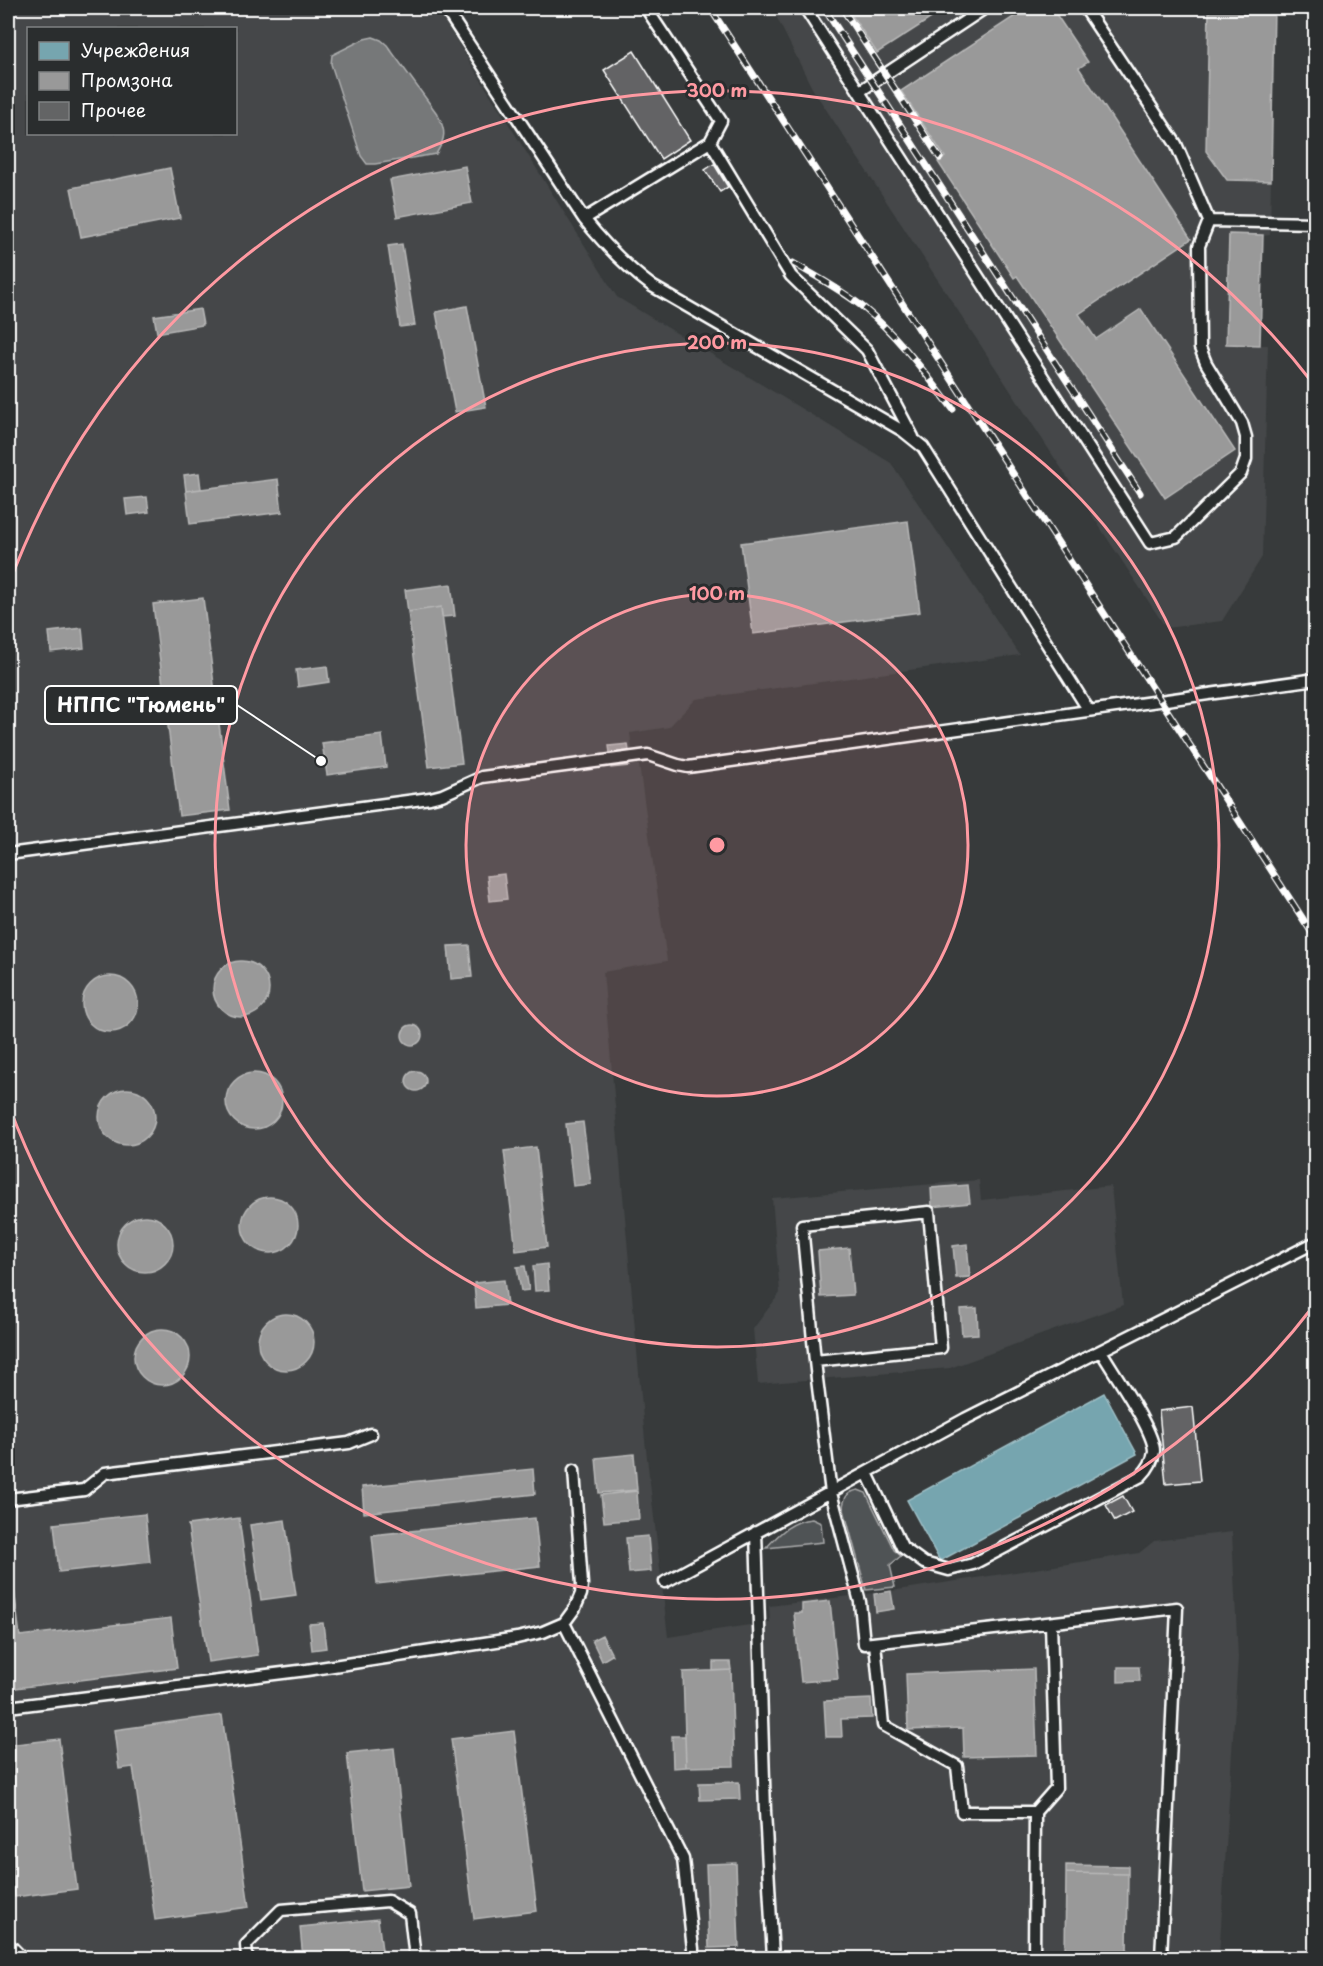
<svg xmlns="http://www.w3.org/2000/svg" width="1323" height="1966" font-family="'Playpen Sans',sans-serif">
	<rect width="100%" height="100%" fill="#373a3b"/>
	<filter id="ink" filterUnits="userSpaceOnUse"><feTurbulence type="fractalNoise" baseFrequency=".0167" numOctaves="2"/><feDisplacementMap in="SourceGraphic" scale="12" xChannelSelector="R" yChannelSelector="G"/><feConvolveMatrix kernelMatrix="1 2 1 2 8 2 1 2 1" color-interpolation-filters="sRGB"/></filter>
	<g filter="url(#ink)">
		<path fill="#444748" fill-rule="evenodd" d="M8,8H436L617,297L891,463L1020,655L696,699L669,727L630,733L634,765H639L667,961L603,972L645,1440L668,1637L770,1622L769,1606L891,1591L1139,1553L1154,1541L1232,1532L1238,1658L1219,1958H8ZM28,28H236V134H28Z
			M772,8H1274L1270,235L1263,236L1260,345H1268L1262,557L1222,621L1166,628L812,88Z
			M979,1180L981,1200L1111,1186L1123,1305L950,1368L758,1384L753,1329L780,1293L772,1198Z"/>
		<path fill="#505354" stroke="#a8a9aa" stroke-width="1.5" d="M858,1490L866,1493L894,1550L901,1556L890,1565L895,1587L866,1590L843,1506C845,1496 848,1492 858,1490Z
			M812,1519L821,1523L823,1542L766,1548C780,1533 791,1521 812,1519Z"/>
		<path fill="#767879" stroke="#adaeaf" stroke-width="1.5" d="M373,37L381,40L387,45L438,115C446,131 446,138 436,154L375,164H367L361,156L331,64L332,55L364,39Z"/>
		<path fill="#76a5af" stroke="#9fc0c7" stroke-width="1.5" d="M1104,1393L1137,1454L940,1561L907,1500Z"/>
		<path fill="#999" stroke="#b8b8b8" stroke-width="1.5" d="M119,8H147L119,12Z
			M847,8H947L877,53Z
			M1027,8H1052L1088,62L1079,68L1191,239L1079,314L1096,339L1141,309L1235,451L1165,498L1017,276L1014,278L938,162L945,157L901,91Z
			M1209,8H1274L1271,181L1227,180L1206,151Z
			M465,166L472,203L397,217L390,180Z
			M170,168L180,218L81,237L71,188Z
			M1229,234L1263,235L1260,345L1226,344Z
			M402,244L415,325L400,327L388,246Z
			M467,306L486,407L455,412L436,312Z
			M200,309L203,325L157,333L154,316Z
			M199,473L201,489L186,491L184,475Z
			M278,479L282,512L190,524L186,491Z
			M147,497L149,512L127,515L125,499Z
			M908,521L920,612L753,634L741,543Z
			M451,584L455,616L442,617L441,607L408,612L405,590Z
			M203,598L230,810L179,816L153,604Z
			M441,607L462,763L429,767L408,612Z
			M82,628L84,648L51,652L49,632Z
			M327,666L329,682L298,687L296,670Z
			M382,735L386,767L327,775L322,743Z
			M628,744L629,751L610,753L609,746Z
			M627,751L629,766L611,768L610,753Z
			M504,874L507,899L490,901L487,876Z
			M469,945L472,977L451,979L448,946Z
			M213 989a28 28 0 1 1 56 0a28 28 0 1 1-56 0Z
			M82 1004a28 28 0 1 1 56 0a28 28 0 1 1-56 0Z
			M402 1035a10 10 0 1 1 20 0a10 10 0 1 1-20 0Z
			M406 1081a10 10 0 1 1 20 0a10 10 0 1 1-20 0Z
			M226 1101a28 28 0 1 1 56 0a28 28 0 1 1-56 0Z
			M99 1117a28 28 0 1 1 56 0a28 28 0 1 1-56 0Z
			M583,1122L591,1184L573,1186L566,1124Z
			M536,1147L547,1247L516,1251L504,1151Z
			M968,1185L970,1203L932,1207L931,1188Z
			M242 1225a28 28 0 1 1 56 0a28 28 0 1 1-56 0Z
			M117 1244a28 28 0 1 1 56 0a28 28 0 1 1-56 0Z
			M967,1244L970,1277L956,1278L953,1246Z
			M849,1248L853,1295L821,1297L818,1251Z
			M547,1264L549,1290L535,1291L533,1266Z
			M525,1266L529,1290L521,1291L517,1267Z
			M504,1280L507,1305L476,1308L474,1283Z
			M977,1308L978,1334L962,1335L960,1309Z
			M258 1342a28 28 0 1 1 56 0a28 28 0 1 1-56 0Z
			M134 1357a28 28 0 1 1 56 0a28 28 0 1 1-56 0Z
			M634,1454L637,1490L599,1493L596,1458Z
			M533,1469L535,1494L364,1513L362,1487Z
			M637,1491L639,1519L604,1522L601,1495Z
			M145,1514L150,1562L59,1572L54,1524Z
			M239,1518L258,1655L208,1662L188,1525Z
			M535,1518L540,1566L377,1584L372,1535Z
			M285,1520L296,1595L261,1600L250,1525Z
			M648,1536L651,1571L629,1573L626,1538Z
			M8,1542L20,1636L171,1618L177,1668L8,1689Z
			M891,1591L894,1609L876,1612L874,1594Z
			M830,1601L838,1679L801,1682L794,1613H802V1604Z
			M323,1623L326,1648L312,1650L309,1624Z
			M602,1635L612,1655L602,1661L592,1640Z
			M713,1662H730L731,1670L713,1671Z
			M1118,1667H1139L1140,1681L1118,1682Z
			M1034,1669L1037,1755L964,1757L963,1728L908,1730L906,1674Z
			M731,1670L734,1766L686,1767L683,1672Z
			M871,1699L872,1718L841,1719L842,1737H826L824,1701Z
			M222,1715L249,1907L155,1920L133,1767L119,1769L114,1730Z
			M514,1731L537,1911L474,1919L451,1739Z
			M672,1736H685L686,1767L673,1768Z
			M59,1739L77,1889L15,1897L8,1841V1745Z
			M394,1748L409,1886L362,1891L347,1753Z
			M739,1782L740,1799L700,1800L699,1783Z
			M736,1863L739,1947L709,1948L706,1864Z
			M1066,1865L1128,1866V1874L1066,1873Z
			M1066,1873L1128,1874L1127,1956L1065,1954Z
			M378,1919L383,1958H303L300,1927Z
			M1065,1954L1127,1956L1126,1958H1064Z"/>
		<path fill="#636465" stroke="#fff" stroke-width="1.5" d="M634,51L690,140L661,159L604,70Z
			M714,164L728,187L720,192L705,170Z
			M1193,1407L1200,1481L1166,1484L1159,1411Z
			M1123,1496L1132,1512L1115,1521L1106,1505Z"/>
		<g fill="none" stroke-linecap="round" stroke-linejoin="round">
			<defs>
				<path id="lane" d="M445,8L584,219C605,245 625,266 652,286L903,431L923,447L1088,709
					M646,8L721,121L710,142L791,276L867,350L913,437
					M805,8L1150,543L1176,537L1241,473L1246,459V437L1242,423L1206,363L1200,348L1199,246L1209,221L1176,144L1085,8
					M860,91L985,8
					M584,219L710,142
					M1209,221L1316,223
					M8,854L430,798L442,795L482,777L648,755L678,765L688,767L1316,679
					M815,1361L941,1348L929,1212L802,1225L815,1361L817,1379L831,1493L860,1602L864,1644L1177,1608L1161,1958
					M867,1473L902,1547L924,1563L949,1570L973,1564L1141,1476C1148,1469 1153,1461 1154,1451C1154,1430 1113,1372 1101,1351
					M8,1499L84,1490L105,1473L349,1443L371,1434
					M756,1532L765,1811L773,1958
					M665,1582L965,1419L1316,1242
					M564,1623L683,1859L693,1949L692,1956L686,1958
					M875,1643L883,1725L957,1766L962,1812H1035
					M8,1707L307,1670L517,1638L543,1632L564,1623L575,1608L581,1594L582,1584L574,1470
					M247,1958L246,1945L281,1910L388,1901L410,1914L415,1958
					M1034,1958L1035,1812L1056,1788L1051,1623"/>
				<path id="street" d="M8,1950L16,1958"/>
			</defs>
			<use href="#lane" stroke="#fff" stroke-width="15"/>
			<use href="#street" stroke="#fff" stroke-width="24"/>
			<use href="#lane" stroke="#2a2d2e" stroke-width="10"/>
			<use href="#street" stroke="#2a2d2e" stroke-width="20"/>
			<defs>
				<path id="rail" d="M710,8L1316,939
					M824,8L1140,493
					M842,8L940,158
					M793,263C817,277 842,290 864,308C899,337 925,373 953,409"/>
			</defs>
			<use href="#rail" stroke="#fff" stroke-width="7"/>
			<use href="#rail" stroke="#2a2d2e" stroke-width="4.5" stroke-dasharray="14" stroke-linecap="butt"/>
		</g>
	</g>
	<circle cx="717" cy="845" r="251" fill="#ff9aa2" fill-opacity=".12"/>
	<g fill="none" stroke="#ff9aa2" stroke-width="3">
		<circle cx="717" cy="845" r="251"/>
		<circle cx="717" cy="845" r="502"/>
		<path d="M1315 1304A754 754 0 0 1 8 1103M8 587A754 754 0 0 1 1315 386"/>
	</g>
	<circle cx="717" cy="845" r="9" fill="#ff9aa2" stroke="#2a2d2e" stroke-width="3"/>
	<g font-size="18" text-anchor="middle" font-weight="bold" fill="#ff9aa2" stroke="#2a2d2e" stroke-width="6" stroke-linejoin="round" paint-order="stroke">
		<text x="717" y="97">300 m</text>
		<text x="717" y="349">200 m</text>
		<text x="717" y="600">100 m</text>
	</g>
	<path fill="none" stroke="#fff" stroke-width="2" d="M321 761L237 705"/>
	<circle fill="#fff" stroke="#2a2d2e" stroke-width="2" cx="321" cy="761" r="6"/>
	<rect fill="#2a2d2e" stroke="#fff" stroke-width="2" x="45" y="686" width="192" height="38" rx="6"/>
	<g font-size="20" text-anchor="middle" font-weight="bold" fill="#fff">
		<text x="141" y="712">НППС "Тюмень"</text>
	</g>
	<rect width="1323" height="1966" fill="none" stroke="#2a2d2e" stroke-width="30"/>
	<rect x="15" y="15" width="1293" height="1936" fill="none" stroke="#fff" stroke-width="2" filter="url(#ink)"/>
	<rect x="27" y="27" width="210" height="108" fill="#2a2d2e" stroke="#7f8182" stroke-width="1.5"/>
	<rect x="39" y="42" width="30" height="18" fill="#76a5af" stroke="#7f8182" stroke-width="1.5"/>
	<text x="81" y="57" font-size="18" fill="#ffffff">Учреждения</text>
	<rect x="39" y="72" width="30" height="18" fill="#999999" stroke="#7f8182" stroke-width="1.5"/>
	<text x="81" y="87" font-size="18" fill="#ffffff">Промзона</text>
	<rect x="39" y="102" width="30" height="18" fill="#636465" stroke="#7f8182" stroke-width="1.5"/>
	<text x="81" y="117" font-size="18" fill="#ffffff">Прочее</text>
</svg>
